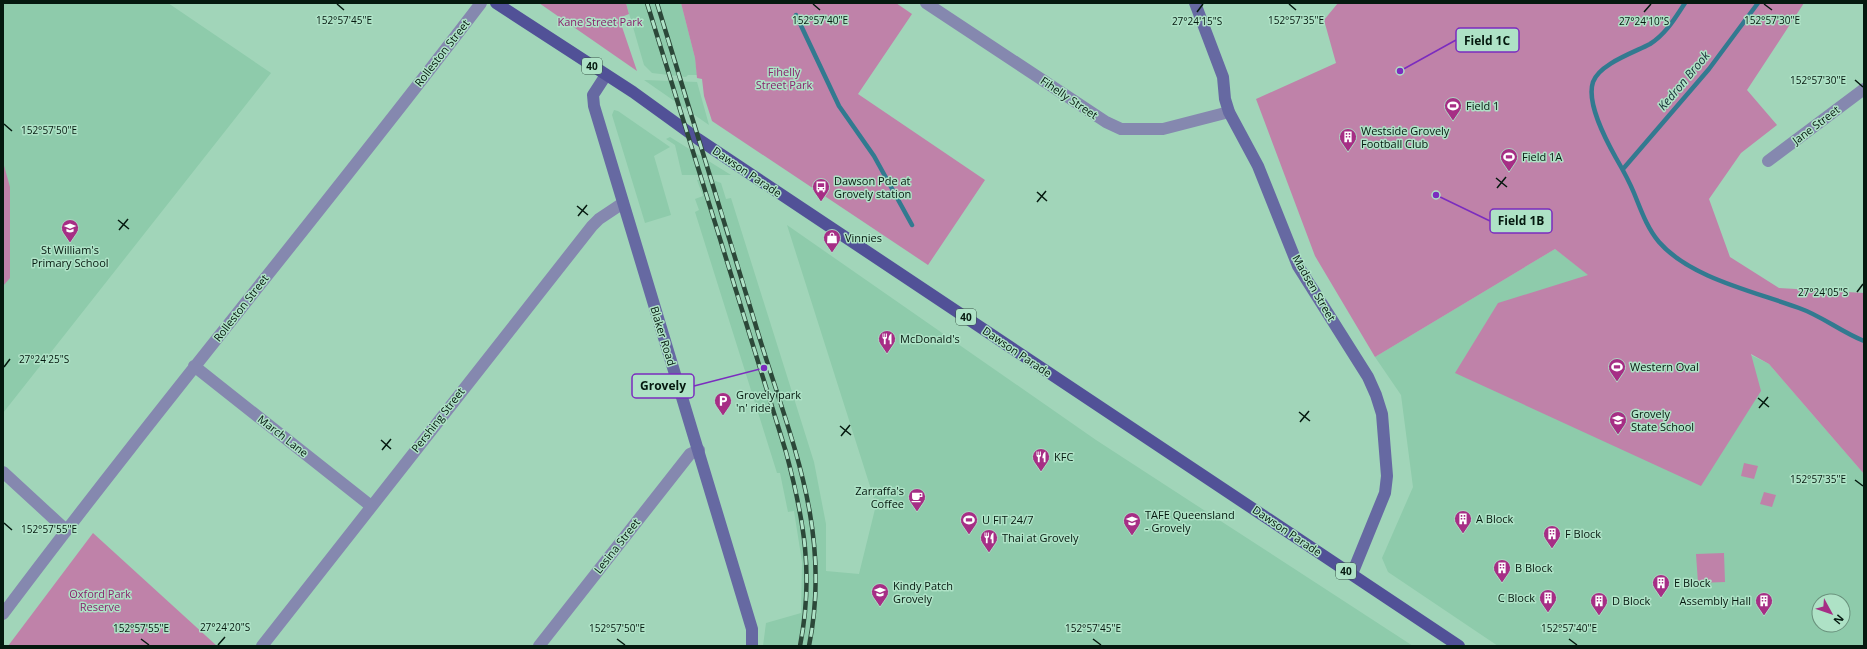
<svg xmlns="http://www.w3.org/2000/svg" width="1867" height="649" font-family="'Open Sans',sans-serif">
	<rect width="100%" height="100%" fill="#a1d5b9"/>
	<path fill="#8ecbab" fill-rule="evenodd" d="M3,3H168L271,73L3,413Z
		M626,3H681L695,58L697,75H688L686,77L652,73L644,65Z
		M644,80L697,82L709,125Z
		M614,110L618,111L670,147L654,156L671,215L645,223L612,115Z
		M670,137L731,175H682L675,145L666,139Z
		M697,180H713L721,183L726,199L731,198L814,462L826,524V571L859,574L876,505L787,225L1096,440L1413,646H763L766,623L801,613L802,562L794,511L788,512L780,473H777L695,212L699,210L695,199L703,196Z
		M1555,249L1589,275L1769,364L1864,474V646H1498L1388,572L1382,558L1413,487L1401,395L1375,357ZM1819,601H1843V625H1819Z"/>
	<path fill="#bf82a9" d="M539,3H626L629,14L619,18L637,71Z
		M681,3H896L912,14L858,94L985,180L928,265L712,121L704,96L702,79L697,78L695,58Z
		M1338,3H1804L1747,90L1777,125L1741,153L1709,199L1730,257L1779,288L1864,293V474L1769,364L1751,354L1761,391L1701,486L1455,373L1498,303L1588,275L1555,249L1375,357L1315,256L1256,99L1336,63L1324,20Z
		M3,162L10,187V278L3,286Z
		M1744,463L1758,466L1754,479L1741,476Z
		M1764,492L1776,495L1772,507L1760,504Z
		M93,533L217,646H8Z
		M1724,553L1725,582L1698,583L1696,554Z"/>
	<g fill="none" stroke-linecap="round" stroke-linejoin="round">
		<path stroke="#327a90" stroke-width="4.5" d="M1685,3C1675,18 1666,34 1650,44C1635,52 1599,64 1593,82C1586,103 1606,140 1616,158C1623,170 1629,181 1634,193C1641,210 1647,228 1659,242C1690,278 1756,292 1799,308C1822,316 1841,332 1864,341
			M796,15L839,106L874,156L912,225
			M1623,169L1709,69L1758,3"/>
		<path stroke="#8588af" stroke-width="12" d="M926,3L1106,122L1121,129H1163L1229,112
			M1768,161L1864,89
			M194,366L371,506
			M3,472L66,530
			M3,614C158,407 324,209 481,3
			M262,646L592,226L599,219L623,203
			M539,646L690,454L699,450"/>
		<path stroke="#6669a2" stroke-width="12" d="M1195,3L1223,77L1225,99L1229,112L1258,166L1298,266L1368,377L1376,395L1382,414L1387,476L1385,493L1352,574
			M606,75L593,95L594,106L752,629V646"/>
		<path stroke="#515197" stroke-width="12" d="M496,3L633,92L698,139L1459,646"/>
		<defs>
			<path id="rail" d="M647,3L786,452C804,520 814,575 800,646
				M657,3C689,110 723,216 755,323C788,434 833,527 809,646"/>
		</defs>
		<use href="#rail" stroke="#2c4839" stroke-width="4.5"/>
		<use href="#rail" stroke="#aee2c6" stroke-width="3" stroke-dasharray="9" stroke-linecap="butt"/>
	</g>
	<path fill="none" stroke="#05190f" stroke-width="1.5" d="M337,4L344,10M813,4L820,10M1289,4L1296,10M1764,4L1772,10M1197,12L1203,4M1644,12L1651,4M1855,80L1863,87M4,124L12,131M1496,178L1507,187M1497,188L1506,177M1037,192L1047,201M1037,202L1046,191M577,206L588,215M578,216L587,205M118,220L129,229M119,230L128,219M1857,292L1863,284M4,367L10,359M1758,398L1769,407M1759,408L1768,397M1299,412L1310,421M1300,422L1309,411M840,426L851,435M841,436L850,425M381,440L391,449M382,450L391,439M1855,480L1863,486M4,523L12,530M141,639L149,645M617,639L625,645M1093,639L1101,645M1569,639L1577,645M218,645L225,637"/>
	<defs>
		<symbol id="stadium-pin" viewBox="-11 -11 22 30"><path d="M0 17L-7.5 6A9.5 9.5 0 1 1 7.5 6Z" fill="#a62e85" stroke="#aee2c6"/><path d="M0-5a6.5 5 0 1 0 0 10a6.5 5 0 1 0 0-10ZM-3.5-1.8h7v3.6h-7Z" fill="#fff"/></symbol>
		<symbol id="building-pin" viewBox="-11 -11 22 30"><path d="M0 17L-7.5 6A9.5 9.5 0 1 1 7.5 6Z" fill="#a62e85" stroke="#aee2c6"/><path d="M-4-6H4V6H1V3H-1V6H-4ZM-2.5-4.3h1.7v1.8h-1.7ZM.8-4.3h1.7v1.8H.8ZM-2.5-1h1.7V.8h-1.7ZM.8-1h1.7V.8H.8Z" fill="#fff"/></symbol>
		<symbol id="bus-pin" viewBox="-11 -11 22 30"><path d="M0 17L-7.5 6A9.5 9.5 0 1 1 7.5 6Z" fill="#a62e85" stroke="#aee2c6"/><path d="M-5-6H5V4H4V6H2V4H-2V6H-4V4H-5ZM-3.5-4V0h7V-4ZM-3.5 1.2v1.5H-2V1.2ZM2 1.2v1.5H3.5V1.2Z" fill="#fff"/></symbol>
		<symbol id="school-pin" viewBox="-11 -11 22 30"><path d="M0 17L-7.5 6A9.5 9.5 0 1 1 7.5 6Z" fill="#a62e85" stroke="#aee2c6"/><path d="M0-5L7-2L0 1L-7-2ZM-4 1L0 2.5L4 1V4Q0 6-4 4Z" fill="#fff"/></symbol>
		<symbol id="shop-pin" viewBox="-11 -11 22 30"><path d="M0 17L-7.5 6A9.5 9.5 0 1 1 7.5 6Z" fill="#a62e85" stroke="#aee2c6"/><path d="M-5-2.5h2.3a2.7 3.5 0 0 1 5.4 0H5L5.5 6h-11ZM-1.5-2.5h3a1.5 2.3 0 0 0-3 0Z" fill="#fff"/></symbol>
		<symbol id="restaurant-pin" viewBox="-11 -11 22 30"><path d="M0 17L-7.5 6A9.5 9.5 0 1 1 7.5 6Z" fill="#a62e85" stroke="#aee2c6"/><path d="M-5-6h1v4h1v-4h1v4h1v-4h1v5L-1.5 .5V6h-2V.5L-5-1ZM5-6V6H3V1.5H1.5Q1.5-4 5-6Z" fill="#fff"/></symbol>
		<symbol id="parking-pin" viewBox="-11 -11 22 30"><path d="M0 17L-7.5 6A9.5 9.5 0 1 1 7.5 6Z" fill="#a62e85" stroke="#aee2c6"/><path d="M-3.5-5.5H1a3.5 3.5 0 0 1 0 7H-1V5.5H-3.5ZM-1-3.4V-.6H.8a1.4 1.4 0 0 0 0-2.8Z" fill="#fff"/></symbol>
		<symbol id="cafe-pin" viewBox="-11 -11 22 30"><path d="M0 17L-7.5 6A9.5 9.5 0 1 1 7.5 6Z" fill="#a62e85" stroke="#aee2c6"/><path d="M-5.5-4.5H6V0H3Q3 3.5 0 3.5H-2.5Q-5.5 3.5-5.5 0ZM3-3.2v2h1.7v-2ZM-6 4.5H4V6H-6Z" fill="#fff"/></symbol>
		<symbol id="university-pin" viewBox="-11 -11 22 30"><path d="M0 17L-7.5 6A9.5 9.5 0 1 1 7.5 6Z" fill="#a62e85" stroke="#aee2c6"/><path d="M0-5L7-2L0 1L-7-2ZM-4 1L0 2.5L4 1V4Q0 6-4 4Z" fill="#fff"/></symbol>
	</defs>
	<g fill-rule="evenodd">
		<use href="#stadium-pin" x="1443" y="96" width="20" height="27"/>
		<use href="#building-pin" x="1338" y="127" width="20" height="27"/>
		<use href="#stadium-pin" x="1499" y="147" width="20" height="27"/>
		<use href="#bus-pin" x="811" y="177" width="20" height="27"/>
		<use href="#school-pin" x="60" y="218" width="20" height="27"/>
		<use href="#shop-pin" x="822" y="228" width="20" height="27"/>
		<use href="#restaurant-pin" x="877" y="329" width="20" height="27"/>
		<use href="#stadium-pin" x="1607" y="357" width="20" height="27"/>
		<use href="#parking-pin" x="713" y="391" width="20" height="27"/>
		<use href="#school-pin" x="1608" y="410" width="20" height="27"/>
		<use href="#restaurant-pin" x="1031" y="447" width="20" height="27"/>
		<use href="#cafe-pin" x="907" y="487" width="20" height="27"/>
		<use href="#building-pin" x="1453" y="509" width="20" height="27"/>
		<use href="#stadium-pin" x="959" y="510" width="20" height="27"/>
		<use href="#university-pin" x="1122" y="511" width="20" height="27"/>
		<use href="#building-pin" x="1542" y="524" width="20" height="27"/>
		<use href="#restaurant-pin" x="979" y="528" width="20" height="27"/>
		<use href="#building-pin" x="1492" y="558" width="20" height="27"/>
		<use href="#building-pin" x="1651" y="573" width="20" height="27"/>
		<use href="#school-pin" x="870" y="582" width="20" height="27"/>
		<use href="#building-pin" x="1538" y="588" width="20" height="27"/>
		<use href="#building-pin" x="1589" y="591" width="20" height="27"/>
		<use href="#building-pin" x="1754" y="591" width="20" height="27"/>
	</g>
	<g text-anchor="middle" stroke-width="3" stroke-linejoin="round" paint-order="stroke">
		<g fill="#aee2c6" stroke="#385546" stroke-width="1">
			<rect x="582" y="58" width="20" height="16" rx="3"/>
			<rect x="956" y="309" width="20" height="16" rx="3"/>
			<rect x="1336" y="563" width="20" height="16" rx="3"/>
		</g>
		<g font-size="10" font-weight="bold" fill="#05190f">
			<text x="592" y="70">40</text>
			<text x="966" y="321">40</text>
			<text x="1346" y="575">40</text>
		</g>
		<g font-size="11" fill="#89226d" stroke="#aee2c6">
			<text x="600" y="26">Kane Street Park</text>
			<text x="784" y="76">Fihelly<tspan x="784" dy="13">Street Park</tspan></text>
			<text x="100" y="598">Oxford Park<tspan x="100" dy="13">Reserve</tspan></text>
		</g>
		<g font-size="11" fill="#05190f" stroke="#aee2c6">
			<text transform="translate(442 53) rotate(-52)" y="4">Rolleston Street</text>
			<text transform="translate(1069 98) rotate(34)" y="4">Fihelly Street</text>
			<text transform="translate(1816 125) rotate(-37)" y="4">Jane Street</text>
			<text transform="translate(747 172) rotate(34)" y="4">Dawson Parade</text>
			<text transform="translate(1314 288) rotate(60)" y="4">Madsen Street</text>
			<text transform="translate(241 308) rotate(-52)" y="4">Rolleston Street</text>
			<text transform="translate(663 336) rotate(73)" y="4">Blaker Road</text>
			<text transform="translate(1017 352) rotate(34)" y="4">Dawson Parade</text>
			<text transform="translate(438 420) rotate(-52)" y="4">Pershing Street</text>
			<text transform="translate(283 436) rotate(38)" y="4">March Lane</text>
			<text transform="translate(1287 531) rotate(34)" y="4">Dawson Parade</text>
			<text transform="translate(617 546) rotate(-52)" y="4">Lesina Street</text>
		</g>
		<g font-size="11" fill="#05190f" stroke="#aee2c6" text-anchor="start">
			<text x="1466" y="110">Field 1</text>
			<text x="1361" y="135">Westside Grovely<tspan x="1361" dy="13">Football Club</tspan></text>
			<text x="1522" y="161">Field 1A</text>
			<text x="834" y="185">Dawson Pde at<tspan x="834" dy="13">Grovely station</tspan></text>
			<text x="845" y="242">Vinnies</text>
			<text x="70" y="254" text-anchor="middle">St William's<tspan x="70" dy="13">Primary School</tspan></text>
			<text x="900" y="343">McDonald's</text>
			<text x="1630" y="371">Western Oval</text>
			<text x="736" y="399">Grovely park<tspan x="736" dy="13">'n' ride</tspan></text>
			<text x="1631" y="418">Grovely<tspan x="1631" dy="13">State School</tspan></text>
			<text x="1054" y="461">KFC</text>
			<text x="904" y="495" text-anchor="end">Zarraffa's<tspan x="904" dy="13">Coffee</tspan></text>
			<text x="1145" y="519">TAFE Queensland<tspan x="1145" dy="13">- Grovely</tspan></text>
			<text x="1476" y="523">A Block</text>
			<text x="982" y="524">U FIT 24/7</text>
			<text x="1565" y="538">F Block</text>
			<text x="1002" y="542">Thai at Grovely</text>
			<text x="1515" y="572">B Block</text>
			<text x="1674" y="587">E Block</text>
			<text x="893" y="590">Kindy Patch<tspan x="893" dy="13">Grovely</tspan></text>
			<text x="1535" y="602" text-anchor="end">C Block</text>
			<text x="1612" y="605">D Block</text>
			<text x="1751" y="605" text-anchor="end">Assembly Hall</text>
		</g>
		<g font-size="12" font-style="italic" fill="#193038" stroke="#aee2c6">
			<text transform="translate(1684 81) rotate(-50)" y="4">Kedron Brook</text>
		</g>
	</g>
	<g font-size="10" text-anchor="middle" fill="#05190f" stroke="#aee2c6" stroke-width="3" stroke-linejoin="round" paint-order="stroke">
		<text x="344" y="24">152°57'45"E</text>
		<text x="1296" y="24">152°57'35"E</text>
		<text x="820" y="24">152°57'40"E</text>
		<text x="1772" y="24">152°57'30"E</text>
		<text x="1197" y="25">27°24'15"S</text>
		<text x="1644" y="25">27°24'10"S</text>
		<text x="1818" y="84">152°57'30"E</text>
		<text x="49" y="134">152°57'50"E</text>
		<text x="1823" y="296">27°24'05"S</text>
		<text x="44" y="363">27°24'25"S</text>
		<text x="1818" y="483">152°57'35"E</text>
		<text x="49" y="533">152°57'55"E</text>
		<text x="225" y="631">27°24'20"S</text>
		<text x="141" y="632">152°57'55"E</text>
		<text x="617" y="632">152°57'50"E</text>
		<text x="1093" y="632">152°57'45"E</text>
		<text x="1569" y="632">152°57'40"E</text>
	</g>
	<path fill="none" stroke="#7b2cbf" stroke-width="1.5" d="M1400 71L1456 40M1436 195L1490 221M764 368L694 386"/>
	<g fill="#7b2cbf" stroke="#aee2c6" stroke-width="1.5">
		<circle cx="1400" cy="71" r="4"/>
		<circle cx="1436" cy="195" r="4"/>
		<circle cx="764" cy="368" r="4"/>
	</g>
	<g fill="#aee2c6" stroke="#7b2cbf" stroke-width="1.5">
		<rect x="1456" y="28" width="63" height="24" rx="4"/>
		<rect x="1490" y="209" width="62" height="24" rx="4"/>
		<rect x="632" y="374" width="62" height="24" rx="4"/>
	</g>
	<g font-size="12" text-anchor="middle" font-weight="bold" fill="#05190f">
		<text x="1487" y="45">Field 1C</text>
		<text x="1521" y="225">Field 1B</text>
		<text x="663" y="390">Grovely</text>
	</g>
	<rect width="1867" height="649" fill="none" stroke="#05190f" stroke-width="8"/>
	<g transform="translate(1831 613) rotate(130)"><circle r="19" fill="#aee2c6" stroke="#6a927d"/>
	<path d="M0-3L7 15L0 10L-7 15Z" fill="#a62e85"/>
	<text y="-6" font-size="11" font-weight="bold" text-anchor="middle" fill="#05190f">N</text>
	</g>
</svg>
